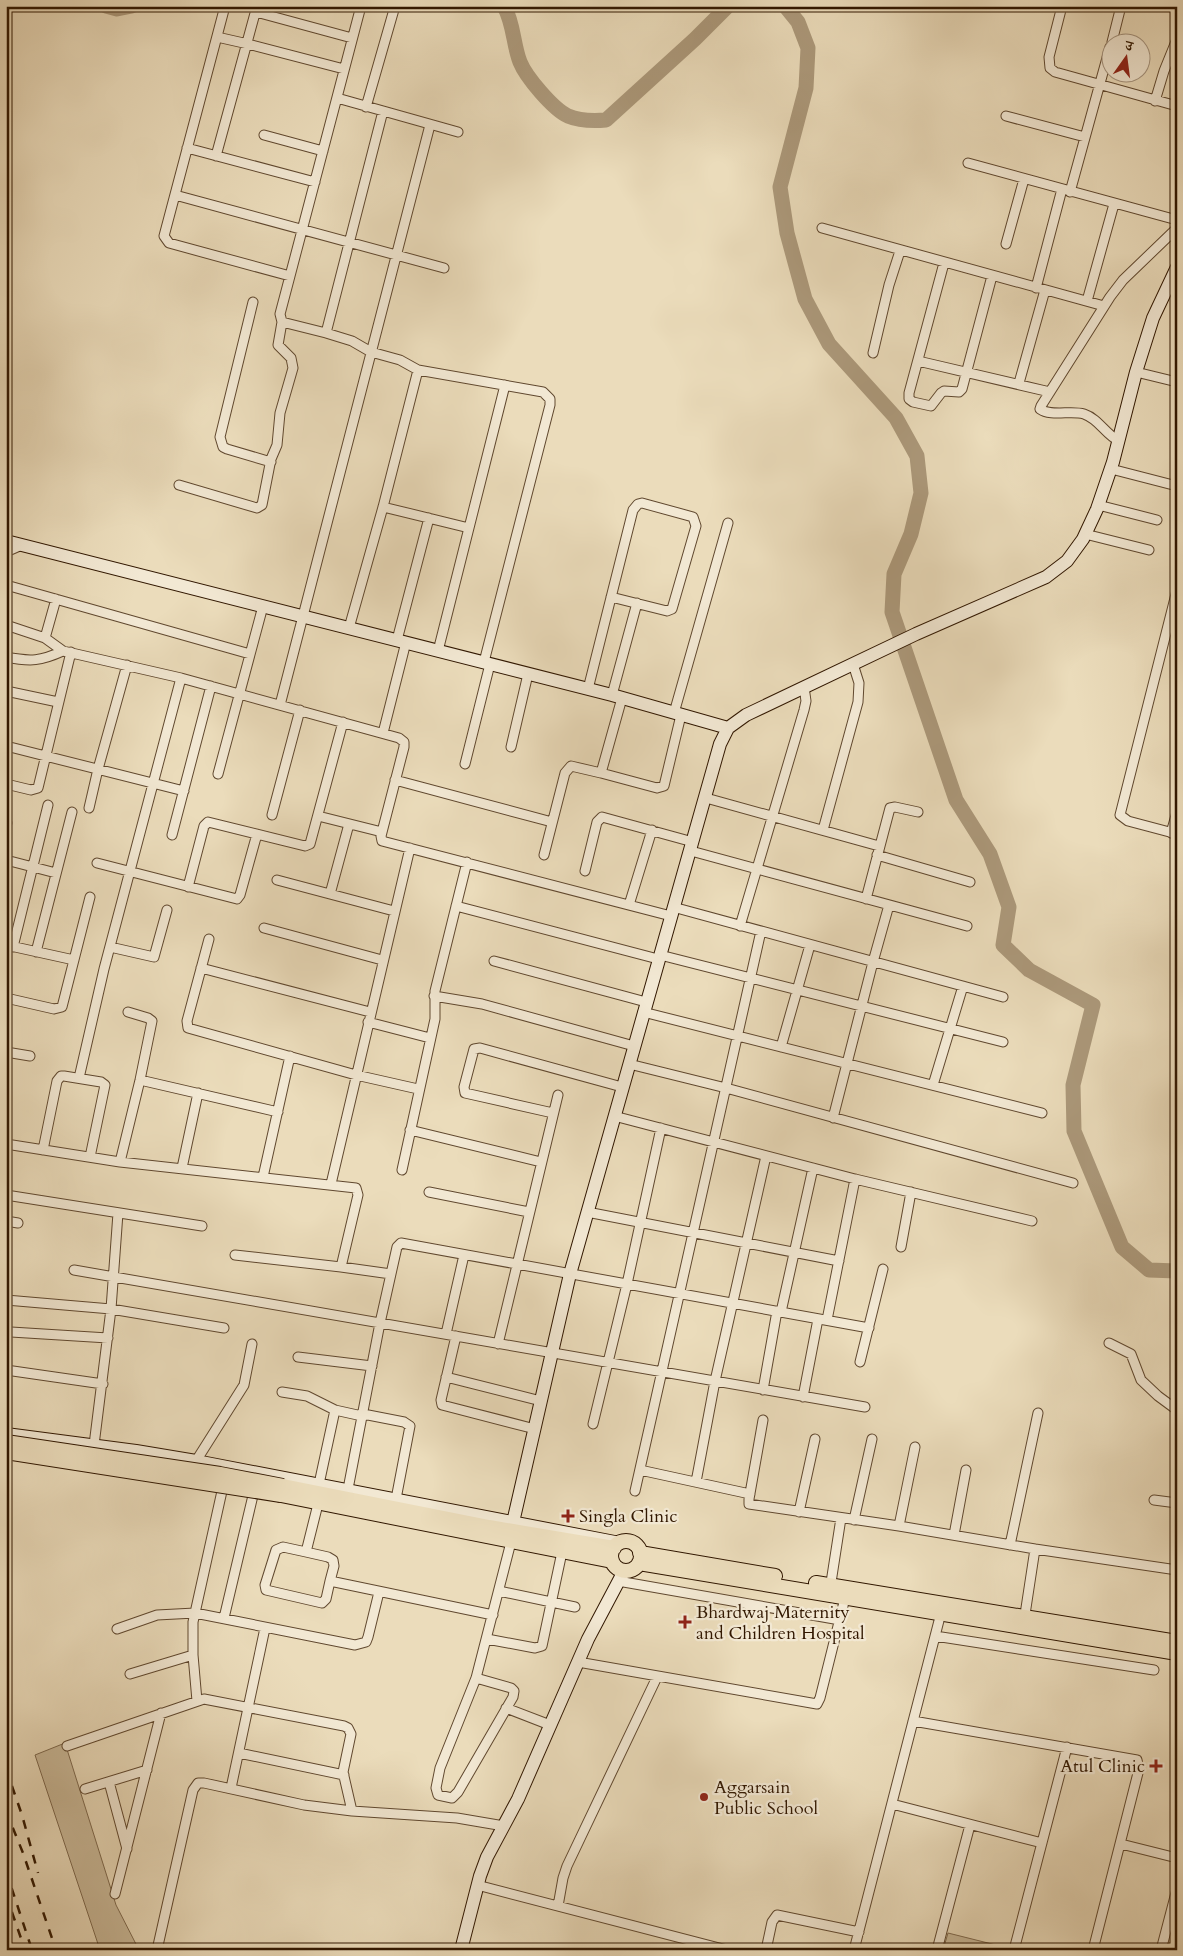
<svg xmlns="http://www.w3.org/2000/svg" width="1183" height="1956" font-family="Cardo,'Noto Serif Devanagari',serif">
	<rect width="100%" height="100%" fill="#ebdcbb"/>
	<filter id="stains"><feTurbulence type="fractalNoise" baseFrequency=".004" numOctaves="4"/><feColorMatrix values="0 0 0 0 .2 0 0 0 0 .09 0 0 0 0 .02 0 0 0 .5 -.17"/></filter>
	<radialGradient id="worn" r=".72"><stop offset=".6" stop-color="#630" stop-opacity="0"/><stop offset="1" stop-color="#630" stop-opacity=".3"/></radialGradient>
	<path fill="#cbbb9b" stroke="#7e694e" d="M65,1743L116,1905L139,1950H100L35,1755Z
		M948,1933L1008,1948L1007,1950H943Z"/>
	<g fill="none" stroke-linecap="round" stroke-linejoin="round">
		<path stroke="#ac997b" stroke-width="15" d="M106,6L117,9L132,6
			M504,6C514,24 513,44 520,62C526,77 553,109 568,116C580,121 594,121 606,120L695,39L728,6
			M785,6L798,22L808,48L806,88L780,187L787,233L805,299L829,344L896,418L917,456L921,493L911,534L894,574L892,612L956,800L990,854L1009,907L1003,945L1029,970L1093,1005L1073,1085L1074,1131L1122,1247L1149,1270L1177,1271"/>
		<defs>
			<path id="street" d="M225,6L164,236L169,243L290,276
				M1062,6L1049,57L1050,68L1055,72L1177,106
				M256,12L352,38
				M217,37L248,44L344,69
				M1112,42L1121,6
				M337,98L458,132
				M1155,101L1164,71L1177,39
				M366,107L395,6
				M1006,116L1085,137
				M264,135L323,151
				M187,148L315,182
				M216,156L257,6
				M968,163L1177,220
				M1070,192L1110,47
				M175,195L444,268
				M822,228L1104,306
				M1006,244L1024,179
				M944,263L909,393V399L913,402L931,406L941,393L944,391L959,392L962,389L992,276
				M1036,288L1062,189
				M1087,301L1114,204
				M253,302L220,437L223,447L227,449L271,462
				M282,322L326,333L352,341L371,352L400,360L418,370L543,392L550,399V405L484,662
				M326,333L383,111
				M873,353L889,285L900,251
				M918,361L1050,392
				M1136,372L1177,382
				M1019,383L1045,290
				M1119,441C1105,434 1099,419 1084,414C1071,410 1051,417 1040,409L1041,406L1110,297L1123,280L1177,228
				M1111,469L1177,486
				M179,485L257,508L262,505L271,459L277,445L280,413L293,368L291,358L278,345L282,322L280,314L361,6
				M1098,505L1157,520
				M383,507L469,528
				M1085,534L1149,550
				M6,552L22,545
				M6,585L250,654
				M1177,590L1120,815L1128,821L1177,834
				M6,625L45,638L63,651L181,678L399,738L404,742V747L381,836L382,841L671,916
				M349,628L383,507L418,370
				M45,638L56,599
				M397,640L429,518
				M438,651L505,385
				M6,657C31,662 41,661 63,651
				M588,689L633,510L638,504L642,503L693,517L696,526L672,609L667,611L611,597
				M6,691L58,702
				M612,695L637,603
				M280,705L430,125
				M674,713L728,523
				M383,733L406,642
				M6,746L184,791
				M511,747L528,674
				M465,764L490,664
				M601,773L657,788L664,786L681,715
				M218,774L263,606
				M395,780L552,822
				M6,784L31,790L38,788L71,652
				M706,798L879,846
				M89,808L98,769L127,665
				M272,815L300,710
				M318,816L382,832
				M6,822L7,823
				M823,830L858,702L859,683L853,664
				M1171,833L1177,812
				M172,835L211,686
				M691,851L967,926
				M544,855L565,773L571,766L601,773L622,698
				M877,855L970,882
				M6,860L56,873
				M97,863L237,899L240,895L257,834
				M585,871L597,822L602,817L693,842
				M277,880L394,911
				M188,887L204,826L208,822L305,846L310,844L343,722
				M330,894L349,824
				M866,899L890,808L895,807L918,812
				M629,905L652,830
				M456,906L658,959
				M673,907L1003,997
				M740,926L804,710L806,701L804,687
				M264,928L382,960
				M209,939L187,1021L188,1028L356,1075L418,1089
				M6,945L74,960
				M13,947L48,805
				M110,947L154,957L167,910
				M36,952L72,812
				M660,955L1003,1042
				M494,961L646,1002
				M201,968L370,1012
				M434,996L482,1004L634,1046
				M6,998L54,1009L62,1007L90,897
				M643,1012L1042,1113
				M368,1022L430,1038
				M781,1047L810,945
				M6,1052L30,1056
				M629,1064L726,1088L1073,1183
				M79,1078L104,969L181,678
				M140,1080L278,1112
				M933,1085L963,986
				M553,1113L465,1093L464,1087L474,1049L480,1048L622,1087
				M614,1116L855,1179L1032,1221
				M833,1118L873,962L889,905
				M410,1130L541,1162
				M6,1144L120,1162L356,1188L358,1195L341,1267
				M43,1150L57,1081L61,1076H64L101,1082L105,1085L90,1157
				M120,1162L140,1080L152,1021L148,1018L128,1012
				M182,1168L198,1093
				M402,1170L435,1019V991L467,862
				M263,1177L290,1056
				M331,1184L410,848
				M429,1192L529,1212
				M6,1195L202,1226
				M587,1212L839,1261
				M6,1221L18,1223
				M901,1247L911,1192
				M235,1255L341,1267L391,1274
				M74,1270L865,1407
				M6,1300L111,1309L224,1328
				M781,1312L813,1168
				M827,1320L855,1179
				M11,1332L108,1338
				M446,1334L464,1255
				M456,1336L441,1400L442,1405L535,1429
				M1109,1343L1131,1354L1141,1380L1158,1396L1177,1410
				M498,1344L558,1095
				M298,1357L372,1366
				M860,1362L883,1269
				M6,1370L103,1384
				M446,1377L541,1401
				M763,1390L777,1311
				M282,1392L307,1396L335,1410L362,1416
				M803,1397L818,1319
				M363,1414L404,1422L410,1426L396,1499
				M763,1420L749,1499V1504L899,1526L1035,1549L1024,1621
				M593,1424L627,1284L661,1128
				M94,1445L111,1309L118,1213
				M196,1461L244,1385L252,1344
				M640,1470L750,1494
				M696,1482L715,1381L766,1156
				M319,1484L335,1410
				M348,1489L380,1323L397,1247L401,1243L869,1328
				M635,1491L761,931
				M1154,1500L1177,1503
				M318,1504L306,1552L283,1547L276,1550L265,1585L266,1590L322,1603L326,1599L330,1581L493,1615
				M799,1512L815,1439
				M854,1520L872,1439
				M899,1526L915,1447
				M954,1535L966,1470
				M1010,1545L1038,1413
				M1035,1549L1177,1570
				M306,1552L328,1557L333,1560L334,1566L330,1581
				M618,1581L840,1620
				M830,1589L841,1518
				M499,1591L575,1607
				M224,1618L255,1487
				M117,1629L157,1615L195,1613L355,1645L366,1642L368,1637L379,1592
				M935,1636L1154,1670
				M487,1639L535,1648L542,1646L562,1552
				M578,1662L817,1704L820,1698L845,1598
				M130,1674L193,1655
				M476,1678L511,1688L514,1691L513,1697L458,1792L452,1798L438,1795L436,1788L440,1768L476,1678L511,1542
				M197,1701L193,1655V1622L224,1482
				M506,1708L550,1725
				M913,1721L1137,1760L1139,1769L1093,1950
				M67,1746L204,1699L344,1726L348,1728L351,1734L343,1772L352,1811
				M239,1753L344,1775
				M109,1782L127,1849
				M231,1788L265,1628
				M85,1789L147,1770
				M892,1804L1042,1843
				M1121,1844L1177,1858
				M477,1885L727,1950
				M115,1894L161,1713
				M558,1906L563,1878L567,1866L657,1677
				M157,1950L193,1790L198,1783H204L304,1805L352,1811L457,1818L504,1826
				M766,1950L772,1922L777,1915L859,1932
				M854,1950L942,1609
				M937,1950L970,1825
				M1014,1950L1067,1747
				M1161,1950L1177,1889"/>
			<path id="secondary" d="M6,541L612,695L728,728
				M6,1434L136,1451L196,1461L620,1543
				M511,1531L570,1274L720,744L728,728L746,715L916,634L1046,577L1067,561L1083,539L1097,509L1113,462L1136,372L1153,318L1177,267
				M461,1950L480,1876L487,1857L518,1799L588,1639L624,1571"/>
			<path id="primary" d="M283,1486L489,1527L614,1548
				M281,1495L612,1561
				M611 1556a15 15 0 1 1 30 0a15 15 0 1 1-30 0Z
				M640,1553L775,1576
				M639,1563L1177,1653
				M816,1583L1177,1642"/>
		</defs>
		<use href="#street" stroke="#60482f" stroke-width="11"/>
		<use href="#secondary" stroke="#311700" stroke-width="14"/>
		<use href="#primary" stroke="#311700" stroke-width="16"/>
		<use href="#street" stroke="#f2e8d3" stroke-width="9"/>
		<use href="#secondary" stroke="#f2e8d3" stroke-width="12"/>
		<use href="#primary" stroke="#ebdcbb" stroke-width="14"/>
		<path stroke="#311700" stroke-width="2.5" stroke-dasharray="9 9" stroke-linecap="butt" d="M6,1769L22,1815L38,1873
			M6,1811L23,1853L56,1950
			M6,1871L32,1950
			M6,1895L24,1947
			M6,1936L11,1950"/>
		<defs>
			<path id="primary-bridge" d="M6,1442L220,1474L283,1486
				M6,1452L281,1495"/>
		</defs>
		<use href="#primary-bridge" stroke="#311700" stroke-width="16" stroke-linecap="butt"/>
		<use href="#primary-bridge" stroke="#ebdcbb" stroke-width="14"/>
	</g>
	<g fill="#8f2418" stroke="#f2e8d3" stroke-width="2">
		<path d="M565.5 1508.5h5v5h5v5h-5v5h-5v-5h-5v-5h5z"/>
		<path d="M682.5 1614.5h5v5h5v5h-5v5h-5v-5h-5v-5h5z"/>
		<path d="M1153.5 1758.5h5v5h5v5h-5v5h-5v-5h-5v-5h5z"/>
		<circle cx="704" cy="1797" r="5"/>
	</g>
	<g text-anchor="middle" stroke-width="4.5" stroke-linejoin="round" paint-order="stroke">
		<g font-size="18" fill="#311700" stroke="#f2e8d3" text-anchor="start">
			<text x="579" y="1522">Singla Clinic</text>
			<text x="696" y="1618">Bhardwaj Maternity<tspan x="696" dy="21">and Children Hospital</tspan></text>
			<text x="1145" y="1772" text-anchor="end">Atul Clinic</text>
			<text x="714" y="1793">Aggarsain<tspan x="714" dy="21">Public School</tspan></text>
		</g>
	</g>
	<rect width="1183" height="1956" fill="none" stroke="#ebdcbb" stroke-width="25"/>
	<rect x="8" y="8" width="1168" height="1941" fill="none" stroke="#311700" stroke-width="2.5"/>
	<rect x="12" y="12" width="1158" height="1931" fill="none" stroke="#311700"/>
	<g transform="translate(1126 58) rotate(14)"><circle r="24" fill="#f2e8d3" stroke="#a5947f"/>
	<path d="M0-4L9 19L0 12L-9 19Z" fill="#8f2418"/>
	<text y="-8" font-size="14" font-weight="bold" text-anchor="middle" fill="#311700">उ</text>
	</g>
	<rect width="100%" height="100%" filter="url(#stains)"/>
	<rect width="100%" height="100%" fill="url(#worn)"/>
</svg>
